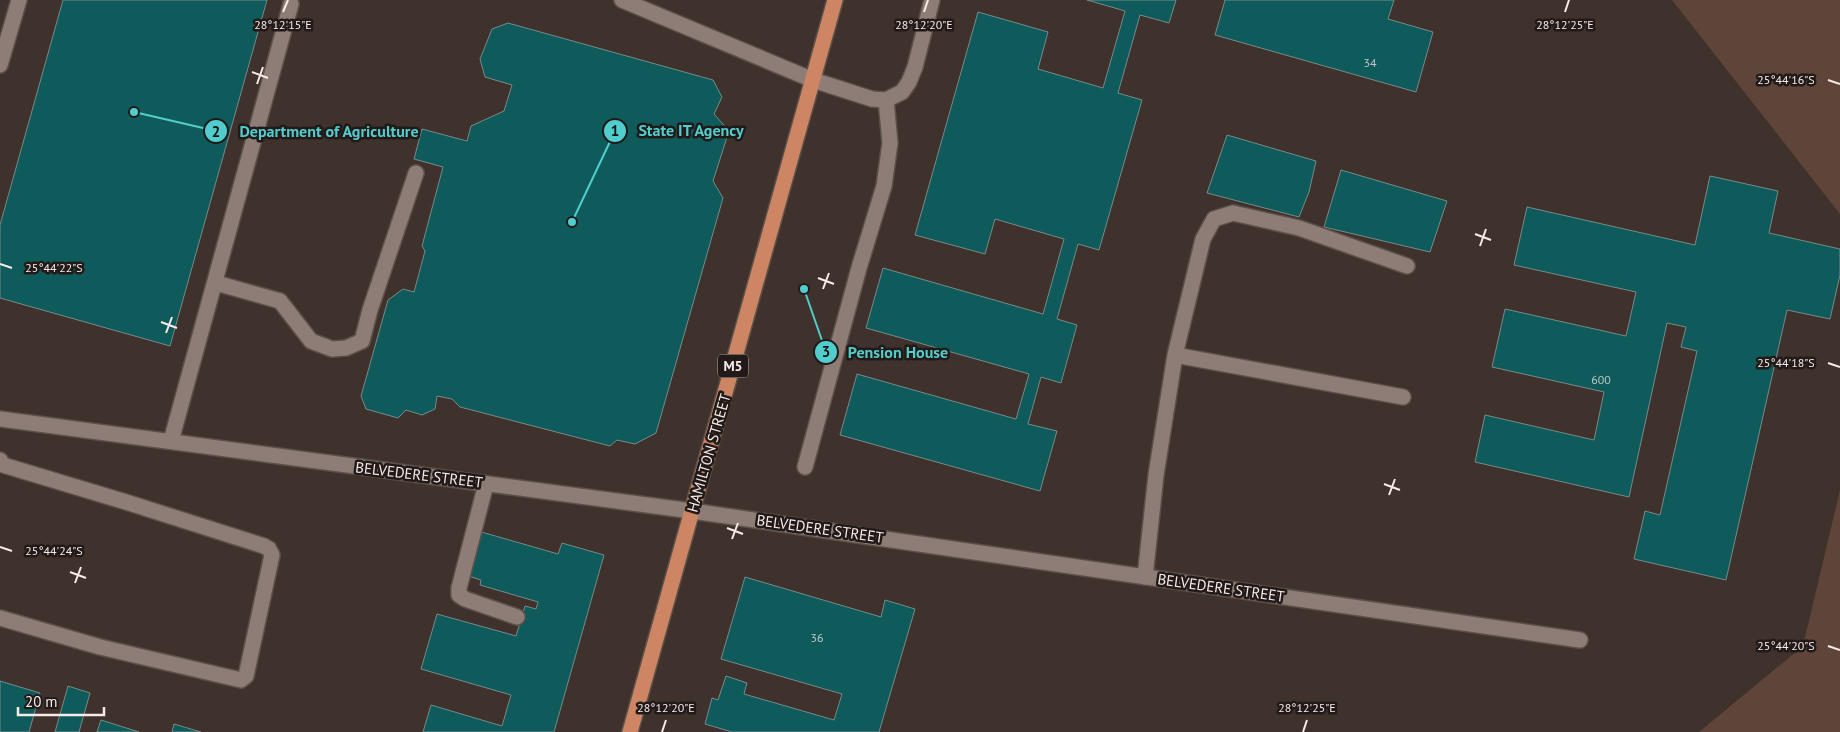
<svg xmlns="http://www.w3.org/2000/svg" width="1840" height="732" font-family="'PT Sans',sans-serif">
	<rect width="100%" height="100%" fill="#3f312b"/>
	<path fill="#5f4539" d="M1672,0H1840V214Z
		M1840,490V732H1699L1803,646Z"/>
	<path fill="#0f5b5b" stroke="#768a8a" d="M63,0H267L170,346L0,298V225Z
		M1087,0H1176L1169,23L1140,15L1118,93L1142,100L1099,250L1078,244L1057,319L1077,325L1061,383L1041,377L1028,424L1057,431L1040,491L840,435L857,374L1016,419L1029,374L866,328L883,268L1043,314L1064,239L995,219L985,254L915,235L978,12L1048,32L1038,69L1103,88L1125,11Z
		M1225,0H1394L1388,19L1433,32L1416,92L1215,35Z
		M508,23L713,80L722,97L714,114L729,131L713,181L723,198L656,433L635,444L617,440L610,446L460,407L452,399L437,396L435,409L422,415L406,410L398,418L366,409L361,396L388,300L403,289L414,292L425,251L422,246L443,167L414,159L422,129L467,141L471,126L504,111L512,85L485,77L480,59L492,29Z
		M1227,135L1316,161L1309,192L1299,217L1207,193Z
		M1341,170L1447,201L1430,252L1324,227Z
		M1710,176L1778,191L1769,233L1840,249V275L1830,319L1787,310L1726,580L1634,559L1645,511L1660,515L1697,351L1681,347L1686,327L1667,323L1629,497L1475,462L1485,415L1594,440L1604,392L1492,367L1505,309L1626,336L1636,292L1514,265L1527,207L1695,245Z
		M478,531L558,554L562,543L604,555L554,732H423L431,705L502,726L511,695L421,669L437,614L516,636L525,606L536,609L538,602L480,585L481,580L465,575Z
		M745,577L881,617L885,600L915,609L879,732H732L705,724L712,698L718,700L726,676L747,683L744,694L834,720L842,694L721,659Z
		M0,681L40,693L29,732H0Z
		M68,686L90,693L79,732H55Z
		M101,720L139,732H97Z
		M174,724L201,732H172Z"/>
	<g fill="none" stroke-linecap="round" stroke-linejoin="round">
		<defs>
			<path id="lane" d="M622,0L813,80L872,99L886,100L902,92L909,82L915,67L932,0
				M0,65L19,0
				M216,283L280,301L311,341L332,349L346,348L362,341L370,310L416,173
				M1175,355L1403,397
				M171,441L291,4
				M0,460L3,465L126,502L264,546L269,549L272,555L246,676L241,680L100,647L0,618
				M805,467L859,268L884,186L890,143L886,100
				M486,484L459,588V595L465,599L517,617
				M1145,577L1156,475L1175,355L1203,239L1214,219L1233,213L1299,228L1407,266"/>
			<path id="street" d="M0,419L692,511L1580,640"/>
			<path id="primary" d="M630,732L835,0"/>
		</defs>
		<use href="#lane" stroke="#5c504a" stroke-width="18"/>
		<use href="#street" stroke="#5c504a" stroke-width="18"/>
		<use href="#primary" stroke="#5c504a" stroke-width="18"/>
		<use href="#lane" stroke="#8e7d76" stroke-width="15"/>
		<use href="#street" stroke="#8e7d76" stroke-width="15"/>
		<use href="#primary" stroke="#ce8563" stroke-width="15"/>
	</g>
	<path fill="none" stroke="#f5ebe7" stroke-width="2" d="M283,12L288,0M924,12L928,0M1565,12L1569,0M252,72L268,78M1828,80L1840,84M257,84L263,67M1475,234L1491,240M1480,246L1486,229M0,264L12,268M818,278L834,284M823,289L829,273M161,322L177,328M166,333L172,317M1828,363L1840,367M1384,484L1400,490M1389,495L1395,479M727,528L743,534M732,539L738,523M0,547L12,551M70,572L86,578M75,583L81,567M1828,646L1840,650M662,732L666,720M1303,732L1307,720"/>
	<g text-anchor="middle" stroke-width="5" stroke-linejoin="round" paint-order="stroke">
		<g font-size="12" fill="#bcc7c4">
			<text x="1370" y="67">34</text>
			<text x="1601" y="384">600</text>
			<text x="817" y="642">36</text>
		</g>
		<rect fill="#211a18" stroke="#b5aca9" stroke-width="1" x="718" y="354.5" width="30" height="23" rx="4"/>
		<g font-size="14" font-weight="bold" fill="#f5ebe7">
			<text x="733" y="371">M5</text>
		</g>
		<g font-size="15" fill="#f5ebe7" stroke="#211a18">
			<text transform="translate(709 453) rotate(-74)" y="5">HAMILTON STREET</text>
			<text transform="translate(419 475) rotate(7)" y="5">BELVEDERE STREET</text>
			<text transform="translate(820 529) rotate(8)" y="5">BELVEDERE STREET</text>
			<text transform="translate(1221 588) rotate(8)" y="5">BELVEDERE STREET</text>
		</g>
	</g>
	<g font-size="12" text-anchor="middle" fill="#f5ebe7" stroke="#211a18" stroke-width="5" stroke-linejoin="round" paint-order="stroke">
		<text x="283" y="29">28°12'15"E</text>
		<text x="924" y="29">28°12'20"E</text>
		<text x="1565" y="29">28°12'25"E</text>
		<text x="1786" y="84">25°44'16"S</text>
		<text x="54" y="272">25°44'22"S</text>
		<text x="1786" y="367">25°44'18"S</text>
		<text x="54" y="555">25°44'24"S</text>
		<text x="1786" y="650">25°44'20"S</text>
		<text x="666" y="712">28°12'20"E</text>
		<text x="1307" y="712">28°12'25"E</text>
	</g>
	<path fill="none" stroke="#52cdcd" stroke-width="2" d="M572 222L615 131M134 112L216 131M804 289L826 352"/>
	<g fill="#52cdcd" stroke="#211a18" stroke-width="2">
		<circle cx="572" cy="222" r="5"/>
		<circle cx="134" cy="112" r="5"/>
		<circle cx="804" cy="289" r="5"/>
		<circle cx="615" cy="131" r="12"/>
		<circle cx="216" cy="131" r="12"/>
		<circle cx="826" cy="352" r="12"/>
	</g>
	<g font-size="15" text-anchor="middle" font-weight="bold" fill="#111">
		<text x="615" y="136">1</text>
		<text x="216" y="137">2</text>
		<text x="826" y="357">3</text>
	</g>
	<g font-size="16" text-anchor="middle" font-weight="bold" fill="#52cdcd" stroke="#211a18" stroke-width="5" stroke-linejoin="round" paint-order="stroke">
		<text x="691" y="136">State IT Agency</text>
		<text x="329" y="137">Department of Agriculture</text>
		<text x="898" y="358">Pension House</text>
	</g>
	<path d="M18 707v8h86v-8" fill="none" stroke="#f5ebe7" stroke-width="2.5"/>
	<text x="25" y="707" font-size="15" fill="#f5ebe7" stroke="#211a18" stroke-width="4" paint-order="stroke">20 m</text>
</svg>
